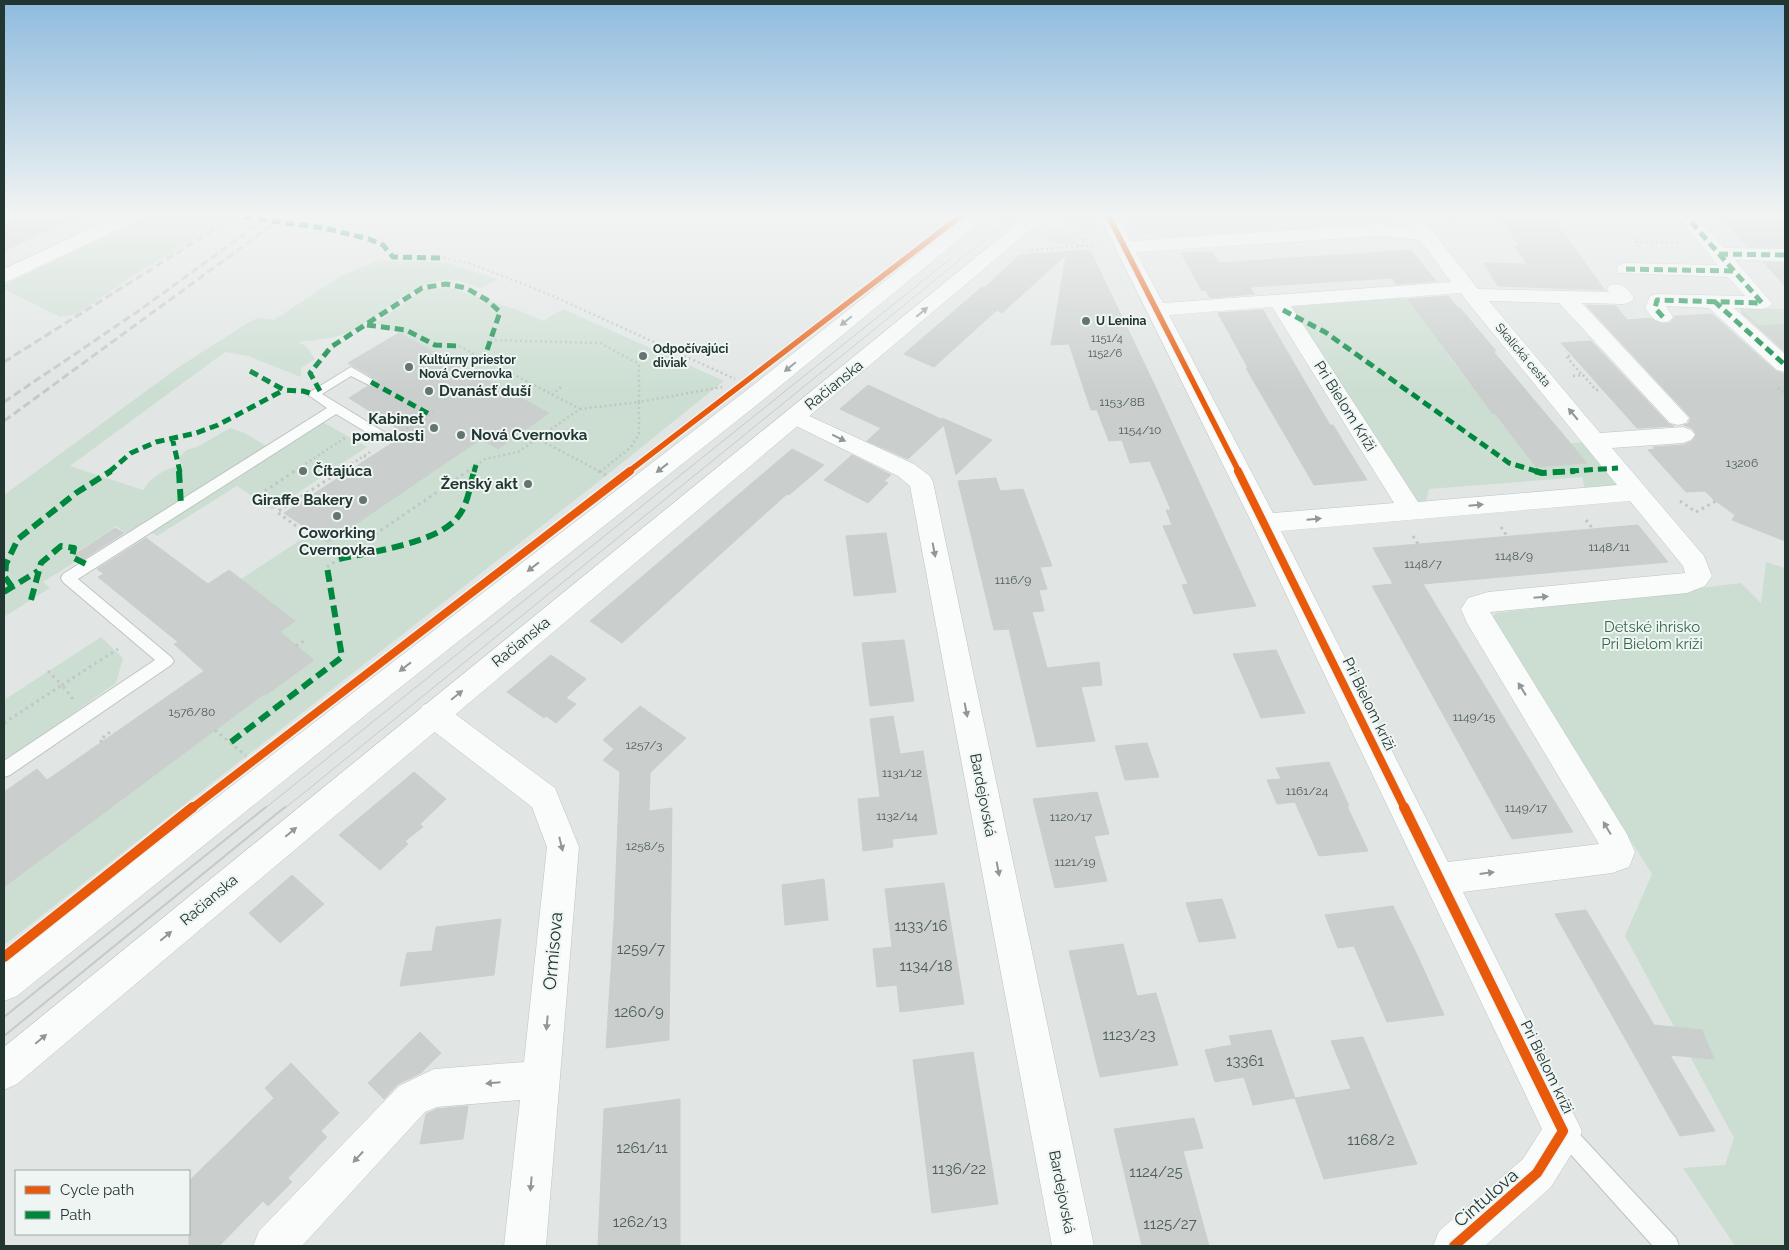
<svg xmlns="http://www.w3.org/2000/svg" width="1789" height="1250" font-family="Raleway,sans-serif">
	<rect width="100%" height="100%" fill="#e1e6e4"/>
	<path fill="#ccded2" d="M150,215H227L193,240L130,278L77,314L60,317L4,289V285Z
		M1066,215H1092L1096,227L1085,237L1071,233L1078,225L1062,219Z
		M1131,215H1390L1391,217L1370,224L1159,237L1141,233Z
		M1048,230L1074,238L1077,243L1065,246L1040,236Z
		M379,260L447,263L497,279L481,288C474,286 467,282 460,281C417,274 386,313 351,331C335,339 317,339 299,342L307,347L315,359L301,368V377L248,356L225,352L70,466L143,490C154,474 165,469 183,465L177,459L186,450L197,447L230,428L245,433L274,451L321,421L367,447L272,510L237,486L157,536L146,529L125,533L116,526L74,554L80,559L43,582L50,588L4,617V495L179,367L246,324L258,318L274,320L341,276Z
		M448,287L523,312L543,321L563,309L724,381L607,475L4,945V887L264,694L314,660L279,632L220,593L311,533L328,543L481,439L498,449L548,413L399,333L376,323L425,289Z
		M1400,298L1409,300L1419,311H1417L1449,354H1447L1536,467L1587,463L1571,443L1588,442L1625,486L1585,489L1582,477L1429,489L1426,503L1414,504L1291,309L1292,306Z
		M1738,308L1785,309V349L1771,336L1764,326H1759Z
		M1766,562L1785,568V1246H1735L1683,1168L1725,1165L1734,1138L1625,936L1652,874L1491,619L1496,613L1741,583L1761,603Z
		M101,637L123,658L116,683L4,762V700Z"/>
	<path fill="#cacfcd" stroke="#cacfcd" d="M26,215H82L4,251V225Z
		M1498,215H1550L1605,290L1498,286L1484,263L1527,264L1514,246H1519Z
		M1719,215H1776L1785,224V247H1748Z
		M1090,250L1154,384L1256,606L1194,614L1182,585L1188,584L1163,526L1172,525L1166,510H1171L1150,461L1130,463L1122,440L1109,441L1097,410H1091L1069,344L1051,345L1066,255L1002,313L997,310L934,367L904,354L982,287L984,288L1020,255Z
		M1411,250L1436,281L1396,284L1392,278L1250,287L1254,294L1210,298L1206,290L1202,291L1181,253L1212,252L1219,263Z
		M1763,262L1785,263V286Z
		M1448,296L1458,308H1460L1496,351H1493L1587,463L1536,467L1495,414H1493L1408,299Z
		M1586,305L1616,306L1627,320L1651,318L1662,324L1670,323L1675,316L1712,314L1776,371L1785,374V541L1732,520L1735,515L1713,499L1705,491L1686,492L1648,450L1655,449L1653,447L1683,445L1692,441L1696,434L1692,428L1684,425L1688,424L1691,418Z
		M1263,310L1330,425H1333L1367,480L1314,485L1246,368H1248L1218,313Z
		M1742,311L1759,326L1785,324V352L1741,312Z
		M399,333L549,413L498,449L481,439L328,543L284,513L406,434L349,398L368,386L372,388L379,381L348,363Z
		M1591,341L1669,424L1674,426L1637,428L1561,343Z
		M868,385L943,420L942,418L992,440L956,475L944,425L908,459L867,441L881,428L840,409Z
		M792,449L824,465L789,495L787,494L622,643L590,621Z
		M852,455L891,475L884,481L888,483L868,503L824,480Z
		M996,478L1000,491L1023,489L1052,566L1040,567L1047,589L1039,590L1044,611L1032,612L1047,668L1099,662L1102,685L1081,687L1095,741L1037,747L1009,629L994,630L958,481Z
		M1638,525L1668,562L1423,584L1573,832L1512,839L1372,586L1393,584L1373,548Z
		M115,528L124,533L82,560L74,555Z
		M886,533L896,592L854,596L846,536Z
		M146,538L208,584L229,570L295,621L280,632L314,660L266,695L264,694L4,887V792L37,769L47,780L204,671L174,644L178,642L98,577L104,574L97,569Z
		M904,640L914,701L870,706L862,643Z
		M1276,650L1305,713L1261,718L1233,654Z
		M551,655L586,679L566,698L576,704L556,723L546,716L544,718L507,692Z
		M640,706L686,738L650,773L649,811L672,808L669,1040L606,1048L614,922L620,772L603,760L614,749L603,740Z
		M893,716L900,754L923,751L937,834L892,839L893,847L863,851L858,799L880,797L870,719Z
		M1147,743L1159,777L1125,780L1115,746Z
		M1329,762L1349,806H1347L1368,851L1319,856L1295,802L1277,804L1267,780L1281,779L1276,768Z
		M414,772L446,799L420,824L423,827L405,841L408,844L380,870L339,835Z
		M1097,792L1109,834L1094,836L1107,881L1055,888L1033,799Z
		M292,875L324,904L280,943L249,913Z
		M824,879L828,920L785,925L782,885Z
		M944,883L964,1004L900,1012L897,985L877,987L873,949L892,947L885,889Z
		M1222,899L1236,938L1199,942L1186,903Z
		M1393,906L1418,957L1444,1015L1387,1022L1354,946L1338,948L1325,915Z
		M1586,910L1654,1025L1702,1030L1714,1059L1670,1055L1715,1131L1680,1136L1555,914Z
		M501,919L494,975L400,986L407,953L432,951L436,927Z
		M1123,944L1137,996L1156,993L1178,1065L1100,1077L1069,951Z
		M1271,1030L1295,1098L1253,1105L1244,1077L1215,1082L1205,1050L1232,1045L1229,1036Z
		M420,1032L441,1053L421,1073L398,1084L384,1099L368,1083Z
		M1363,1037L1417,1164L1324,1179L1295,1098L1351,1089L1331,1041Z
		M973,1052L998,1204L932,1213L913,1060Z
		M291,1063L339,1113L321,1131L327,1137L288,1178L292,1182L268,1206L263,1201L219,1246H189V1181L274,1098L265,1088Z
		M680,1099V1246H598L604,1109Z
		M468,1106L463,1139L420,1144L426,1114L437,1109Z
		M1194,1118L1203,1148L1183,1151L1209,1246H1142L1114,1129Z"/>
	<g fill="none" stroke-linecap="round" stroke-linejoin="round">
		<defs>
			<path id="service" d="M351,367L377,382L371,386L351,376L322,394L384,432L386,435L384,438H376L336,414L78,579L171,657L174,661L171,665L10,775L4,777V761L155,660L63,582L61,578L63,574L327,408L307,394Z
				M1563,1120L1570,1124L1676,1238L1679,1246H1653L1556,1138L1552,1131L1556,1124Z"/>
			<path id="minor" d="M119,215H143L140,219L11,280L4,282V269Z
				M1099,215H1117L1131,241L1379,224L1411,227L1402,215H1420L1478,289L1609,292L1607,289L1610,285C1623,282 1627,288 1634,298L1631,302L1624,304L1582,303L1689,418L1686,423L1678,425L1670,423L1559,303L1489,301L1600,433L1683,427L1691,430L1695,435L1691,440L1683,443L1612,448L1704,556L1712,576L1705,586L1687,593L1490,612L1627,834L1635,852L1629,867L1612,873L1463,892L1582,1131L1577,1145L1551,1187L1485,1246H1433L1439,1231L1523,1159L1542,1129L1252,523ZM1379,236L1420,240L1451,282L1163,303L1136,252ZM1461,293L1465,299L1617,485L1418,502L1291,306ZM1272,307L1394,503L1273,513L1169,315ZM1630,501L1683,566L1685,573L1488,592L1468,598L1461,609L1467,623L1599,844L1448,862L1281,531Z
				M1676,215H1695L1724,248L1785,249V261L1735,260L1772,303L1769,307L1762,309L1734,308L1785,354V372L1777,370L1709,308L1666,306L1673,317L1670,321C1657,325 1652,318 1645,308L1650,296L1657,294L1745,296L1728,277L1619,273L1616,269L1619,265L1626,263L1718,265Z
				M796,410L914,464L930,476L933,482L1094,1246H1052L910,486L898,476L788,422L785,417L788,412Z
				M433,702L443,705L555,788L579,847L546,1246H504L520,1100L437,1107L425,1112L302,1246H253L259,1231L399,1086L434,1069L524,1062L547,847L532,807L423,723L418,714L423,705Z"/>
			<path id="secondary" d="M968,215H989L768,396L373,709L17,996L4,1001V961L752,386Z
				M1028,215H1048L17,1084L4,1090V1047Z"/>
		</defs>
		<use href="#service" stroke="#bec3c1" stroke-width="2"/>
		<use href="#minor" stroke="#bec3c1" stroke-width="1"/>
		<use href="#secondary" stroke="#bec3c1" stroke-width="1"/>
		<path stroke="#c0c6c4" stroke-width="2.5" stroke-dasharray="2 3" stroke-linecap="butt" d="M1165,215L1183,220
			M1446,215L1456,233
			M1055,230L1085,240
			M1632,237L1640,247
			M1636,242L1678,243
			M1078,246L1093,234
			M1031,250L1097,245
			M444,258L469,263L546,293L735,379
			M490,340L600,343L639,364V402L580,409
			M459,346L580,409L518,452L485,459L466,472
			M1570,356H1566L1582,375
			M458,364L474,354
			M1573,376L1583,375L1596,390H1601
			M1778,388L1785,394
			M552,395L561,387
			M523,431L601,472
			M398,434L433,412
			M364,456L369,458
			M293,472L345,438
			M339,472L370,452
			M600,472L631,447L639,434V402L722,387"/>
		<path stroke="#c0c6c4" stroke-width="3" stroke-dasharray="2.5 4" stroke-linecap="butt" d="M598,471L608,476
			M600,472L601,471
			M254,498L295,471
			M1680,501L1696,512L1716,501
			M1586,520L1593,529
			M296,526L277,512L341,471
			M1501,527L1507,536
			M1413,536L1418,544
			M327,567L468,471
			M296,646L307,639
			M48,671L62,685L118,649
			M4,723L62,685L73,699
			M215,730L246,756
			M102,742L100,740L110,732L112,735"/>
		<use href="#service" fill="#fafbfb" fill-rule="evenodd"/>
		<use href="#minor" fill="#fafbfb" fill-rule="evenodd"/>
		<use href="#secondary" fill="#fafbfb" fill-rule="evenodd"/>
		<path stroke="#c6c9c8" stroke-width="1" d="M264,809L950,259
			M284,809L1015,215"/>
		<path stroke="#c6c9c8" stroke-width="2" d="M4,1017L266,807
			M4,1036L285,807"/>
		<path stroke="#c6c9c8" stroke-width="3" stroke-dasharray="8 4" stroke-linecap="butt" d="M4,362L237,215
			M4,402L137,312L271,215
			M4,421L286,215"/>
		<path stroke="#00873e" stroke-width="5" stroke-dasharray="9 5" stroke-linecap="butt" d="M230,215L324,228L369,239L383,245L393,257L444,258
			M1719,254L1785,255
			M1626,269L1734,271
			M1714,301L1785,365
			M1283,310L1325,332L1509,463L1539,472
			M1663,317L1655,308L1657,300L1762,303L1685,215
			M367,325L406,330L435,345L459,346
			M250,371L284,390L303,391L313,394
			M371,382L429,414
			M320,391L310,373L331,347L422,288L446,284L466,288L487,300L500,312L484,359
			M172,437L180,472
			M109,472L131,453L156,442L196,433L218,425L284,390
			M474,472L476,465
			M1556,472L1618,468"/>
		<path stroke="#00873e" stroke-width="6" stroke-dasharray="12 6" stroke-linecap="butt" d="M179,471L181,506
			M1535,471L1542,473L1575,471
			M339,559C370,552 437,543 457,518C468,505 470,486 474,471
			M12,587L5,577L6,564L18,539L76,493L111,471
			M4,592L38,571
			M31,600L41,563L61,546L74,548L72,557L88,565
			M231,742L342,657L327,567"/>
		<defs>
			<path id="cycleway-far2" d="M1108,215L1239,472
				M628,472L962,215"/>
			<path id="cycleway-far1" d="M1238,471L1405,809
				M191,809L630,471"/>
			<path id="cycleway" d="M1404,807L1563,1131L1537,1173L1454,1246
				M4,957L193,807"/>
		</defs>
		<use href="#cycleway-far2" stroke="#eff5f3" stroke-width="8"/>
		<use href="#cycleway-far1" stroke="#eff5f3" stroke-width="11"/>
		<use href="#cycleway" stroke="#eff5f3" stroke-width="13"/>
		<use href="#cycleway-far2" stroke="#e8590c" stroke-width="5.5"/>
		<use href="#cycleway-far1" stroke="#e8590c" stroke-width="8"/>
		<use href="#cycleway" stroke="#e8590c" stroke-width="10"/>
	</g>
	<defs><path id="oneway-solid" d="M-6-.8H1V-3.2L6.5 0L1 3.2V.8H-6Z" transform="scale(1.25)"/></defs>
	<g fill="#8e9896">
		<use href="#oneway-solid" transform="translate(922 312) rotate(-40)"/>
		<use href="#oneway-solid" transform="translate(846 321) rotate(141)"/>
		<use href="#oneway-solid" transform="translate(790 367) rotate(141)"/>
		<use href="#oneway-solid" transform="translate(1573 414) rotate(-130)"/>
		<use href="#oneway-solid" transform="translate(839 438) rotate(26)"/>
		<use href="#oneway-solid" transform="translate(662 468) rotate(142)"/>
		<use href="#oneway-solid" transform="translate(1476 505) rotate(-5)"/>
		<use href="#oneway-solid" transform="translate(1314 519) rotate(-5)"/>
		<use href="#oneway-solid" transform="translate(934 550) rotate(79)"/>
		<use href="#oneway-solid" transform="translate(533 567) rotate(142)"/>
		<use href="#oneway-solid" transform="translate(1541 597) rotate(-5)"/>
		<use href="#oneway-solid" transform="translate(405 667) rotate(142)"/>
		<use href="#oneway-solid" transform="translate(1522 689) rotate(-122)"/>
		<use href="#oneway-solid" transform="translate(457 695) rotate(-39)"/>
		<use href="#oneway-solid" transform="translate(966 710) rotate(79)"/>
		<use href="#oneway-solid" transform="translate(1607 828) rotate(-121)"/>
		<use href="#oneway-solid" transform="translate(291 832) rotate(-40)"/>
		<use href="#oneway-solid" transform="translate(561 844) rotate(76)"/>
		<use href="#oneway-solid" transform="translate(998 869) rotate(79)"/>
		<use href="#oneway-solid" transform="translate(1487 873) rotate(-7)"/>
		<use href="#oneway-solid" transform="translate(166 936) rotate(-40)"/>
		<use href="#oneway-solid" transform="translate(547 1023) rotate(95)"/>
		<use href="#oneway-solid" transform="translate(41 1039) rotate(-40)"/>
		<use href="#oneway-solid" transform="translate(493 1083) rotate(175)"/>
		<use href="#oneway-solid" transform="translate(358 1157) rotate(133)"/>
		<use href="#oneway-solid" transform="translate(531 1184) rotate(95)"/>
	</g>
	<linearGradient id="sky" x2="0" y2="1"><stop stop-color="#8ebbde"/><stop offset="0.55" stop-color="#f2f4f3"/><stop offset="1" stop-color="#f2f4f3" stop-opacity="0"/></linearGradient>
	<rect width="1789" height="390" fill="url(#sky)"/>
	<g fill="#657470" stroke="#eff5f3" stroke-width="2">
		<circle cx="1086" cy="321" r="5"/>
		<circle cx="643" cy="356" r="5"/>
		<circle cx="409" cy="367" r="5"/>
		<circle cx="429" cy="391" r="5"/>
		<circle cx="434" cy="428" r="5"/>
		<circle cx="461" cy="435" r="5"/>
		<circle cx="303" cy="471" r="5"/>
		<circle cx="528" cy="484" r="5"/>
		<circle cx="363" cy="500" r="5"/>
		<circle cx="337" cy="516" r="5"/>
	</g>
	<g text-anchor="middle" stroke-width="4" stroke-linejoin="round" paint-order="stroke">
		<g font-size="11" fill="#4d5d5a">
			<text x="1107" y="342">1151/4</text>
			<text x="1105" y="357">1152/6</text>
		</g>
		<g font-size="12" font-weight="bold" fill="#223632" stroke="#eff5f3" text-anchor="start">
			<text x="1096" y="325">U Lenina</text>
			<text x="653" y="353">Odpočívajúci<tspan x="653" dy="14">diviak</tspan></text>
			<text x="419" y="364">Kultúrny priestor<tspan x="419" dy="14">Nová Cvernovka</tspan></text>
		</g>
		<g font-size="12" fill="#223632" stroke="#eff5f3">
			<text transform="translate(1523 355) rotate(50)" y="4">Skalická cesta</text>
		</g>
		<g font-size="12" fill="#4d5d5a">
			<text x="1122" y="406">1153/8B</text>
			<text x="1140" y="434">1154/10</text>
			<text x="1742" y="467">13206</text>
			<text x="1609" y="551">1148/11</text>
			<text x="1514" y="560">1148/9</text>
			<text x="1423" y="568">1148/7</text>
			<text x="1013" y="584">1116/9</text>
			<text x="192" y="716">1576/80</text>
			<text x="1474" y="721">1149/15</text>
			<text x="644" y="749">1257/3</text>
			<text x="902" y="777">1131/12</text>
			<text x="1307" y="795">1161/24</text>
			<text x="1526" y="812">1149/17</text>
			<text x="897" y="820">1132/14</text>
			<text x="1071" y="821">1120/17</text>
			<text x="645" y="850">1258/5</text>
			<text x="1075" y="866">1121/19</text>
		</g>
		<g font-size="15" fill="#223632" stroke="#eff5f3">
			<text transform="translate(834 385) rotate(-39)" y="5">Račianska</text>
			<text transform="translate(1345 406) rotate(58)" y="5">Pri Bielom Kríži</text>
			<text transform="translate(521 642) rotate(-39)" y="5">Račianska</text>
			<text transform="translate(1369 704) rotate(64)" y="5">Pri Bielom kríži</text>
			<text transform="translate(983 795) rotate(79)" y="5">Bardejovská</text>
			<text transform="translate(209 900) rotate(-40)" y="5">Račianska</text>
			<text transform="translate(1547 1067) rotate(64)" y="5">Pri Bielom kríži</text>
			<text transform="translate(1062 1192) rotate(79)" y="5">Bardejovská</text>
		</g>
		<g font-size="15" font-weight="bold" fill="#223632" stroke="#eff5f3" text-anchor="start">
			<text x="439" y="396">Dvanásť duší</text>
			<text x="424" y="424" text-anchor="end">Kabinet<tspan x="424" dy="17">pomalosti</tspan></text>
			<text x="471" y="440">Nová Cvernovka</text>
			<text x="313" y="476">Čítajúca</text>
			<text x="518" y="489" text-anchor="end">Ženský akt</text>
			<text x="353" y="505" text-anchor="end">Giraffe Bakery</text>
			<text x="337" y="538" text-anchor="middle">Coworking<tspan x="337" dy="17">Cvernovka</tspan></text>
		</g>
		<g font-size="15" fill="#32674b" stroke="#eff5f3">
			<text x="1652" y="632">Detské ihrisko<tspan x="1652" dy="17">Pri Bielom kríži</tspan></text>
		</g>
		<g font-size="15" fill="#4d5d5a">
			<text x="921" y="931">1133/16</text>
			<text x="641" y="954">1259/7</text>
			<text x="926" y="971">1134/18</text>
			<text x="639" y="1017">1260/9</text>
			<text x="1129" y="1040">1123/23</text>
			<text x="1245" y="1066">13361</text>
			<text x="1371" y="1145">1168/2</text>
			<text x="642" y="1153">1261/11</text>
			<text x="959" y="1174">1136/22</text>
			<text x="1156" y="1177">1124/25</text>
			<text x="640" y="1227">1262/13</text>
			<text x="1170" y="1229">1125/27</text>
		</g>
		<g font-size="18" fill="#223632" stroke="#eff5f3">
			<text transform="translate(553 951) rotate(-85)" y="6">Ormisova</text>
			<text transform="translate(1486 1198) rotate(-41)" y="6">Cintulova</text>
		</g>
	</g>
	<rect width="1789" height="1250" fill="none" stroke="#223632" stroke-width="10"/>
	<rect x="15" y="1170" width="175" height="65" fill="#eff5f3" stroke="#9da9a6"/>
	<rect x="25" y="1186" width="25" height="8" fill="#e8590c" stroke="#9da9a6"/>
	<text x="60" y="1195" font-size="15" fill="#223632">Cycle path</text>
	<rect x="25" y="1211" width="25" height="8" fill="#00873e" stroke="#9da9a6"/>
	<text x="60" y="1220" font-size="15" fill="#223632">Path</text>
</svg>
